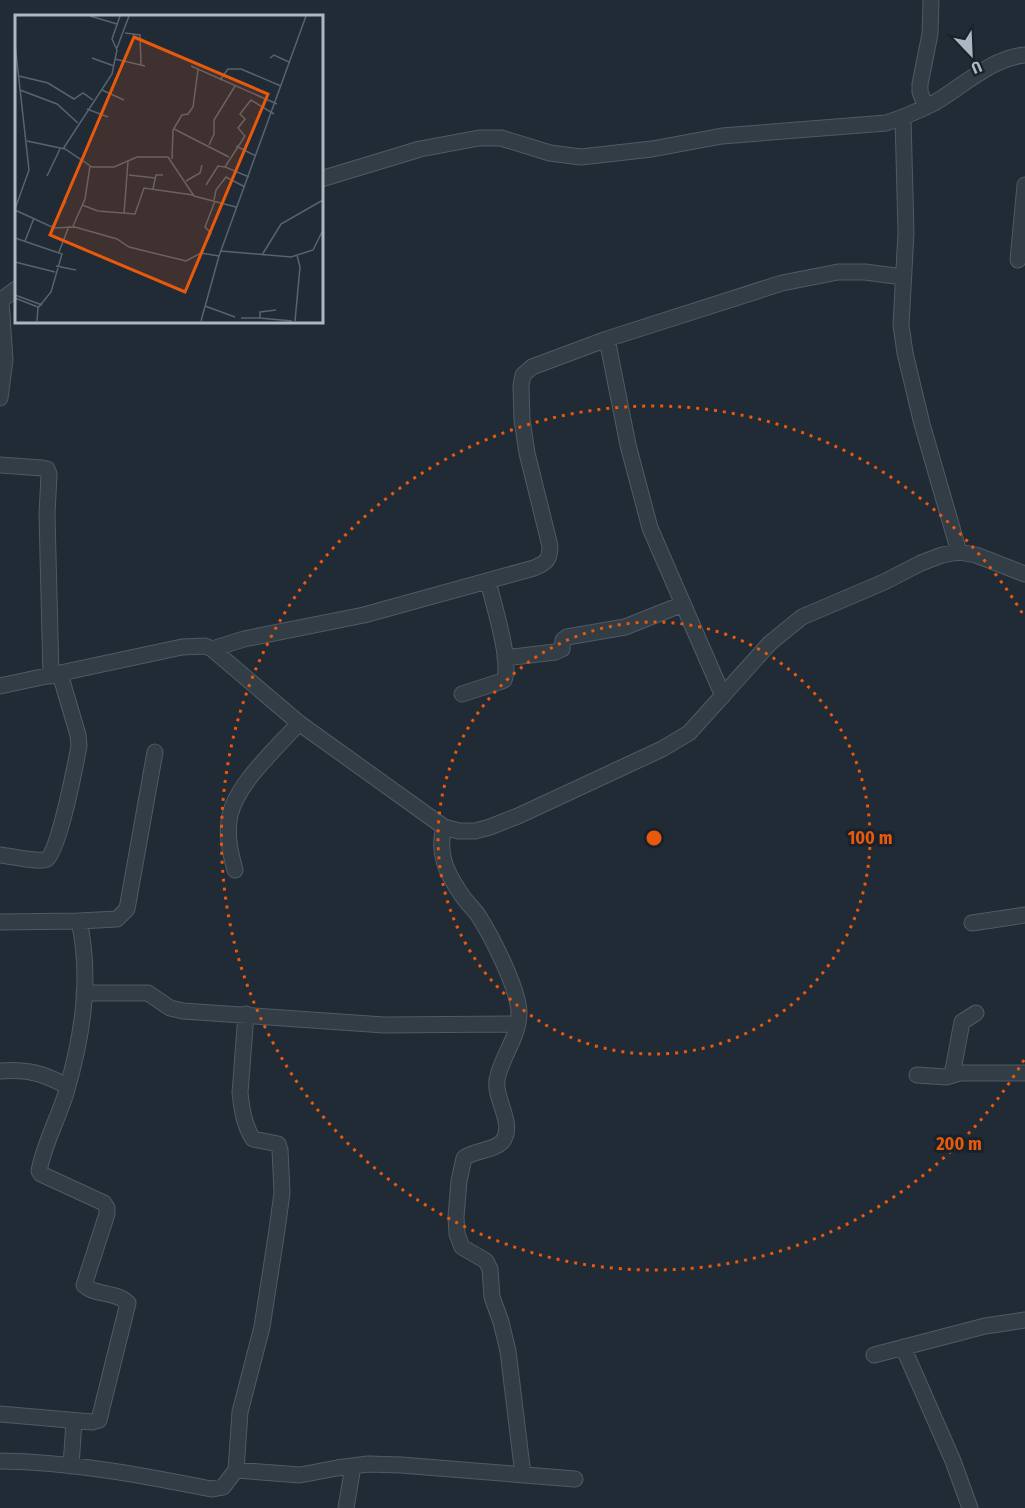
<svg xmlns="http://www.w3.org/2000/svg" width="1025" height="1508" font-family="'Fira Sans Condensed',sans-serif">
	<rect width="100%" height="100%" fill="#202b35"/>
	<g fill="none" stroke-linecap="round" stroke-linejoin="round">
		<defs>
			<path id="minor" d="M926,107L920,92V84L930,34L931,0
				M903,118L906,233L901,325L905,353L922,424L959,552
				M321,179L420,149L479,138H501L550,153L581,157L652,149L722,136L886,123C902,118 918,111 934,103C962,87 991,58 1025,55
				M1018,260L1025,185
				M0,301L16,289
				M607,339L628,445L650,528L723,696
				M0,398L5,360L1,301
				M0,465L42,468L47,469L49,474L47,515L51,676
				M212,649L244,639L364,615L534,568C546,563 550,560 550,546L527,453L522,420L521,386L523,375L532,367L607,339L782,283L838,272H865L903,277
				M505,658L555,652L562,649L563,640L567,637L625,627L683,604
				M0,686L182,647L205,646L212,649L299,723L444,827L459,831H475L490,827L518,816L662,749L689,733L770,643L802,617L884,582L921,563L942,555L959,552L976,555L1025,574
				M462,694L499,682L504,680C512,661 493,603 488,581
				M444,827C437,853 446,872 461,894C466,902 473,908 478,915C492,937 517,986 519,1011C520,1037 501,1056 497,1080C494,1099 516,1125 502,1142C493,1151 475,1150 464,1158L459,1181L456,1217L457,1234L462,1247L486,1261L490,1269L492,1297L501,1322L508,1351L523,1475
				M0,855C11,856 38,863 47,859C58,855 76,762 79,746L78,735L60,674
				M235,870C230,852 226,834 230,815C237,783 277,748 299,723
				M79,921L117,919L127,909L155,752
				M0,922L79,921C92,979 82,1038 66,1093C58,1119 44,1144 39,1171L41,1174L104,1203L107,1208V1214L84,1285C95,1296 116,1291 128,1303L99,1420L92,1422L0,1414
				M972,923L1025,915
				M84,993H148L170,1008L183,1011L384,1025L517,1024
				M0,1071C28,1069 42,1073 67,1086
				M917,1075L946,1077L960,1073H1025
				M952,1075L962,1022L976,1013
				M903,1347L953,1461L970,1508
				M874,1355L985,1326L1025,1320
				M0,1461C72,1462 141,1475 211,1489L223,1487L236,1470L240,1412L262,1327L277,1230L282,1193L280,1150L278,1144L253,1139C244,1125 242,1110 240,1093L246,1014
				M71,1466L74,1421
				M236,1470L300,1475L337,1468L368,1464L401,1465L575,1479
				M346,1508L353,1466"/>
		</defs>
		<use href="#minor" stroke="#515a64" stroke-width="17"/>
		<use href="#minor" stroke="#333d46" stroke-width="15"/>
	</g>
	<g fill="none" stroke="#e8590c" stroke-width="3" stroke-dasharray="3 6">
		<circle cx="654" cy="838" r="216"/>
		<path d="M1024 1060A432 432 0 1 1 1024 616"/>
	</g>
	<g transform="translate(15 15)">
		<rect width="308" height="308" fill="#202b35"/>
		<path fill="none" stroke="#58636e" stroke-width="1.5" d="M75,1L102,9M110,18L125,20L126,50M0,29L14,155L0,194M102,33L114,1M77,43L99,51M255,43L259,40L274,47M100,44L130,51M176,51L262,89M4,61L33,68L59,84L68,78L78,85M205,65L213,54H226L266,71M5,75L42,89L63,108M87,75L109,85M72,94L93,102M159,114L214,142M12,126L50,134L77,152H99L122,142H153L179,181L221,192M194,130L199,119V105L220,71M221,131L241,141M48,134L97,59L102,35L97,24L105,1M157,144L158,115L167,100L173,99L178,92L183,55M114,160L140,163M32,161L45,134M234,162L210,152L230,121L223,113L230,104L225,99L236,85L259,99M171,166L185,158L187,150M191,170L203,151L210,152M138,174L141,160H148M199,185L201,175L211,162L230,172M67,190L83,196L120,199L129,173L178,180M0,195L39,213L60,212L102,224L114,232L171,246L186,238L204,241M109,199L113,146M58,211L70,184L75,151M37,212L51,186M0,223L47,239L36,277L23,293M10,226L19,203M206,236L276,242L298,235L308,215M44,237L54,211M186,238L196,218L190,212L200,186M247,240L266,209L308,185M0,247L40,257M41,251L61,255M0,280L27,290M0,283L23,292L22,306M190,291L220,302M261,295L245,297V303L277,306M226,303H245M186,306L204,241L291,1M280,306L285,252L282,240"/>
		<path fill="#e8590c" fill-opacity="0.15" stroke="#e8590c" stroke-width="3" d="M119,22L253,79L170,277L35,220Z"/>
		<rect width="308" height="308" fill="none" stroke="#adb7c3" stroke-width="3"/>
	</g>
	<circle cx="654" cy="838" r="9" fill="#e8590c" stroke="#19222a" stroke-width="3"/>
	<g font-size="18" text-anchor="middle" font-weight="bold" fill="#e8590c" stroke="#19222a" stroke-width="6" stroke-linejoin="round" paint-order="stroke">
		<text x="870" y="844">100 m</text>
		<text x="959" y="1150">200 m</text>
	</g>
	<g transform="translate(971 54) rotate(157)" stroke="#19222a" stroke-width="4.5" paint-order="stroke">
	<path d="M0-4.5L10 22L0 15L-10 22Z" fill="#adb7c3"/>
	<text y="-9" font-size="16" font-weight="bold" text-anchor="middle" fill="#adb7c3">U</text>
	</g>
</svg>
